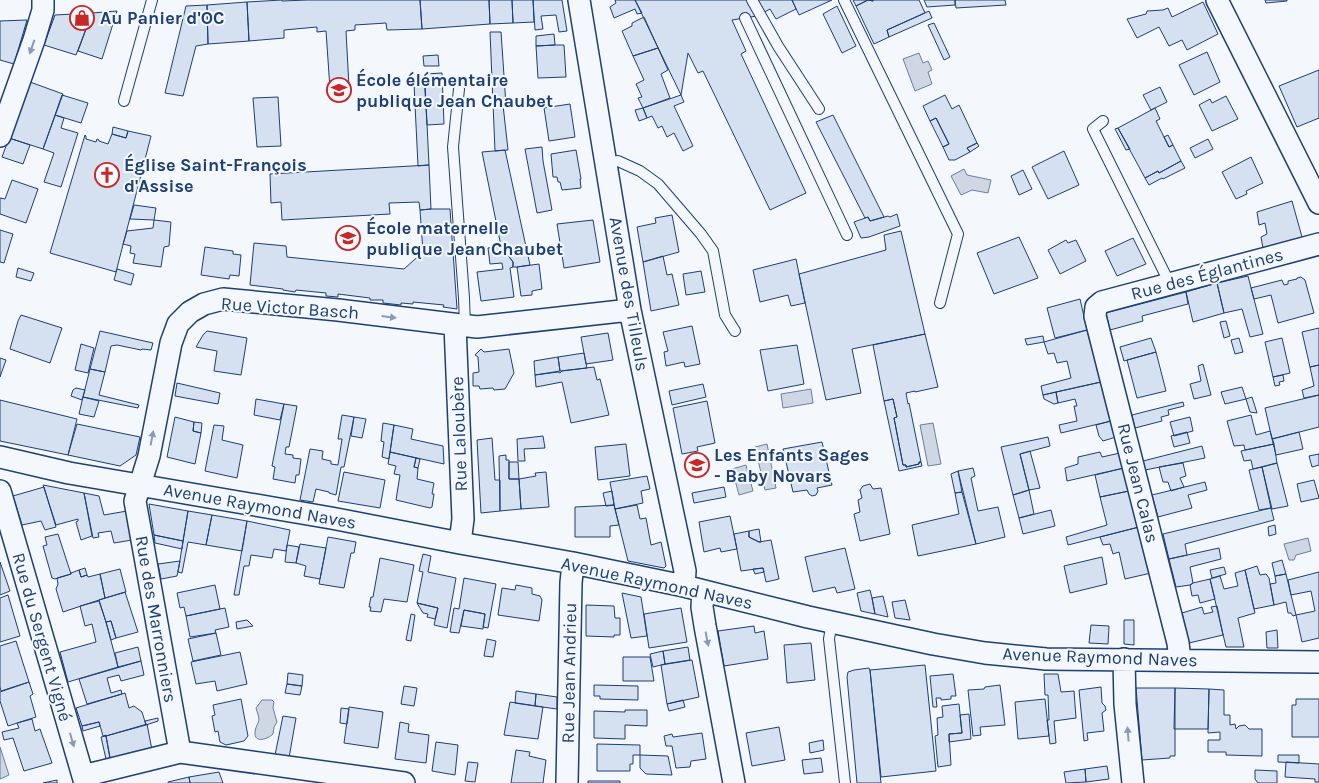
<svg xmlns="http://www.w3.org/2000/svg" width="1319" height="783" font-family="Karla,sans-serif">
	<rect width="100%" height="100%" fill="#f4f7fb"/>
	<path fill="#cfd7e4" stroke="#687fa3" d="M919,53L923,63L928,61L932,70L928,72L932,84L915,91L903,59Z
		M964,169L967,175L991,180L988,193L972,190L961,195L951,176Z
		M811,389L813,403L783,408L781,394Z
		M933,423L941,464L928,466L920,425Z
		M767,444L776,488L765,490L755,447Z
		M746,465L753,491L739,495L732,469Z
		M1308,538L1311,551L1296,555L1294,560H1289L1284,544Z
		M262,700H272L274,702L273,708L277,722L274,727L273,734C268,739 254,744 255,732C255,728 258,724 259,720C259,716 257,712 256,708Z
		M0,747L9,775L0,779Z"/>
	<path fill="#d5e0f0" stroke="#1d3f73" d="M282,0V1L308,0H420L422,29L387,30L386,23L355,25V30L346,31L349,87L330,89L326,31L317,32V27L284,30V38L249,41L247,2Z
		M420,0H489L490,24L422,29Z
		M489,0H512L513,23L490,24Z
		M512,0H533L534,22L513,23Z
		M533,0H562L567,31L559,32L556,15L541,16L543,29L535,30Z
		M615,0H635L642,13L637,14L635,9L614,18L610,7L616,3Z
		M635,0H750L757,16L732,20L746,51L741,54L806,193L770,210L703,71L698,73L688,53L681,95Z
		M750,0H792L796,9L776,19L770,9L757,16Z
		M792,0H832L799,15Z
		M853,0H873V1L868,0L856,6Z
		M868,0L873,1V0H919L925,13L887,30L889,37L874,44L856,6Z
		M924,0H955V5L927,7Z
		M955,0H1005L1006,5L956,8Z
		M1265,0H1287V1L1266,3Z
		M247,2L249,41L208,44L207,5Z
		M1203,2L1218,34L1187,50L1182,40L1169,46L1159,27L1137,38L1127,19L1146,14L1147,11L1163,10L1168,8L1172,17Z
		M207,5L208,44L196,46L183,96L165,93L186,6Z
		M837,6L856,46L842,53L823,14Z
		M117,11L102,59L78,51L92,13Z
		M929,11L932,18L889,37L887,30Z
		M92,13L76,55L44,45L55,15Z
		M644,17L658,48L633,56L622,31L632,26V23Z
		M27,20L14,64L0,60V21Z
		M934,23L950,57L944,60L928,25Z
		M490,32H501L506,105H503L508,150L495,151Z
		M554,34L555,45L536,46V36Z
		M555,45H564L566,77L538,78L536,46Z
		M658,48L668,70L661,74L670,98L643,108L638,98L642,97L636,84L644,80L633,56Z
		M1207,52L1220,82L1194,95L1179,65Z
		M438,55L439,66H424L423,56Z
		M1319,70V118L1297,127L1279,86Z
		M442,73L444,124L427,125L424,74Z
		M30,82L63,94L43,149L9,138Z
		M425,83L429,165L418,166L414,84Z
		M1160,87L1167,102L1151,110L1143,95Z
		M62,95L88,103L81,123L55,115Z
		M681,95L684,102L674,106L693,146L683,151L674,133L667,137L662,126L658,128L652,116L647,118L643,108Z
		M945,95L952,109L959,105L977,143L967,148L970,152L955,160H949L943,147L949,144L936,118L930,121L923,106Z
		M1226,96L1238,119L1212,131L1199,105L1210,99L1212,103Z
		M278,97L281,146L257,147L253,98Z
		M570,104L575,137L549,141L544,108Z
		M643,108L647,118L639,121L635,110Z
		M1155,108L1160,119L1156,121L1169,147L1173,145L1181,161L1159,173L1158,171L1145,178L1118,128Z
		M55,115L64,118L61,128L78,133L61,187L44,182L54,153L43,149Z
		M833,115L884,217L870,221L868,217L865,218L816,122Z
		M936,118L949,144L943,147L930,121Z
		M113,127L128,131L126,138L112,134Z
		M1118,128L1130,149L1126,150L1115,129Z
		M128,131L151,136L116,272L50,253L85,135L86,136V139L96,142L97,139L99,140V141L108,144L112,134L126,138Z
		M1168,135L1173,145L1169,147L1164,137Z
		M9,138L30,145L23,164L2,157Z
		M1208,139L1213,149L1195,158L1190,148Z
		M977,143L979,146L970,152L967,148Z
		M542,147L543,161L552,210L537,213L525,149Z
		M505,150L530,265L517,267H513V262L501,246L482,152Z
		M576,150L581,179H580L581,188L562,190L560,182H558L557,177H553L551,154Z
		M1064,151L1079,185L1048,199L1032,167Z
		M1251,157L1263,183L1246,191L1247,194L1236,199L1222,172Z
		M1181,161L1185,168L1163,179L1162,178L1149,185L1145,178L1158,171L1159,173Z
		M429,165L431,209L420,210L419,202L389,203L390,214L282,220L281,202L271,203L270,174Z
		M1023,170L1032,189L1019,195L1011,176Z
		M12,180L38,189L26,223L0,214V198L5,199Z
		M1292,201L1302,237L1263,248L1261,237L1267,234L1265,223L1259,225L1257,212Z
		M134,205L156,208L154,220L130,219Z
		M431,209H450L457,309L443,307L444,305L413,302V304L401,303V305L383,303V300H370V298L338,294V297L326,296V293L296,290L295,292L283,290V289L250,285L254,243L286,246L287,257L404,269L423,252L420,210Z
		M897,214L900,226L869,237L861,238L854,222L868,217L870,221L888,216L890,217Z
		M672,215L679,252L643,262L637,227L656,223L655,218Z
		M154,220L171,222L169,246L164,247L161,267L133,263L135,254L130,253L131,246L123,244L127,231L153,228Z
		M593,220L600,262L564,268L557,224Z
		M0,230L13,234L4,263L0,262Z
		M901,231L925,334L852,349L861,393L826,400L799,274L886,250L884,235Z
		M1019,237L1038,278L994,294L977,253Z
		M1133,238L1146,264L1117,276L1105,251Z
		M1066,240L1068,243L1076,240L1086,261L1060,274L1048,250Z
		M501,246L513,262V267L510,268L514,297L481,301L477,272L503,269L502,263L490,264L488,248Z
		M205,247L233,251V254L241,255L239,276L230,275L229,279L201,275Z
		M663,256L667,275L672,274L679,305L651,311L643,262Z
		M796,259L805,303L791,306L788,295L760,302L753,270Z
		M539,264L542,289L532,291V295L521,296L517,267Z
		M18,268L34,273L31,281L16,277Z
		M117,269L134,274L131,285L114,280Z
		M701,271L705,292L686,295L683,274Z
		M1248,276L1263,334L1250,337L1242,309L1224,313L1217,283Z
		M1301,277L1305,280L1314,313L1278,323L1271,295L1254,299L1251,288L1282,280L1284,285L1288,284V281L1297,279V278Z
		M1217,283L1224,313L1193,322L1186,292Z
		M1186,292L1188,304L1142,316L1143,321L1110,330L1106,313Z
		M1080,299L1087,330L1055,338L1047,308Z
		M21,315L62,328L50,363L10,349L18,321Z
		M1226,321L1230,336L1224,338L1220,322Z
		M692,326L700,364L685,367L684,362L666,366L664,352L668,351L663,332Z
		M1319,328V365L1310,367L1302,332Z
		M1087,330L1101,382L1043,395L1041,386L1071,378L1067,361L1057,363L1054,353L1048,354L1044,342Z
		M100,331L153,343L151,350L142,349L141,350L117,345L111,346L105,372L90,369Z
		M207,331L247,338L241,375L214,371L217,351L196,347L203,335Z
		M608,333L613,360L586,364L581,337Z
		M925,334L938,387L915,392V391L906,393L908,404L909,403L921,462H919V464L906,467V465H903L894,418L897,417L893,399L884,401L873,345Z
		M1043,336L1044,342L1027,345L1025,339Z
		M1151,338L1156,352L1124,361L1120,347Z
		M1239,338L1243,352L1235,354L1231,340Z
		M1282,338L1290,373L1273,377L1265,342Z
		M81,344L94,348L88,373L75,370Z
		M797,345L804,384L768,391L760,350Z
		M481,349L484,352L509,349L514,373L505,389L494,390L493,388L480,389L479,386H473V373L479,372L478,357L475,355Z
		M1156,352L1166,391L1137,398L1127,360Z
		M584,353L587,368L560,371L558,357Z
		M558,357L560,371L535,375L534,361Z
		M0,358L6,360L0,377Z
		M1203,364L1211,395L1194,399L1190,384L1201,381L1198,366Z
		M1319,365V395L1304,398L1302,390L1314,386L1310,367Z
		M594,367L597,380L600,379L609,415L571,423L562,382L536,387L535,375L558,372L560,373L562,371Z
		M90,369L105,372L99,395L139,405L138,408L83,397Z
		M1283,375L1284,381L1279,382L1280,385L1275,386L1273,377Z
		M1101,382L1111,421L1061,433L1059,425L1077,421L1074,406H1077L1075,399L1058,403L1056,392Z
		M177,383L220,393L218,404L175,396Z
		M703,384L706,397L672,405L669,391Z
		M1242,387L1246,399L1225,404L1221,392Z
		M76,388L85,390L82,400L71,396L73,390Z
		M1056,392L1058,403L1054,404L1044,399L1043,395Z
		M1319,395V427L1272,439L1265,408Z
		M83,397L99,401L94,417L79,414Z
		M1252,397L1257,413L1250,412L1246,399Z
		M256,399L284,404L280,420L254,415Z
		M893,399L897,417L894,418L903,465H906V467L919,464V462H921L922,466L899,471L884,401Z
		M0,400L77,419L68,455L0,441Z
		M707,401L715,443L697,447L698,451L682,454L673,408Z
		M1183,402L1184,406L1168,410L1169,415L1161,417L1162,421L1135,428L1132,415Z
		M284,404L297,406L289,447H286L285,454L293,455V458L301,459L299,475H296L295,483L273,479L275,467L272,466Z
		M342,415L354,417L344,467H341L336,495L329,493V492L316,489L313,502L300,500L310,449L323,451L322,459L331,461V464L338,465L342,439H338Z
		M1251,415L1256,435L1270,431L1274,444L1245,450L1244,445L1234,446L1227,421Z
		M175,417L194,422L193,431L201,433L195,464L167,457Z
		M354,417L366,419L362,438L351,436Z
		M1190,417L1193,431L1174,436L1170,422Z
		M1111,421L1116,437L1103,441L1099,436L1096,425Z
		M194,422L202,423L201,433L193,431Z
		M383,423L394,425L389,459L382,457L384,442L381,441Z
		M77,424L140,437L136,455L120,466L68,455Z
		M214,425L224,426L222,440L243,445L237,478L205,471Z
		M394,425L413,429L411,439L443,446L444,464L390,452Z
		M1187,432L1190,443L1174,447L1171,436Z
		M1299,432L1303,449L1276,455L1272,439Z
		M543,436L545,448L524,449L525,461H518L517,439Z
		M1048,437L1050,446L1020,454L1029,490L1013,495L1001,447Z
		M492,438L495,480H500V511L481,513L477,440Z
		M822,442L832,485L817,488L818,491L816,495L812,496L809,494L807,490L793,492L783,449Z
		M626,444L630,476L598,480L595,447Z
		M1274,444L1277,463L1253,469L1251,460L1244,461L1241,451Z
		M1202,446L1205,458L1145,470L1143,461Z
		M1030,451L1040,488L1029,490L1020,454Z
		M390,452L416,458L414,467L418,468L417,479L434,483L432,494H434L432,507L430,508L396,500L400,475L394,474L396,466L388,464Z
		M1100,452L1102,457L1120,453L1124,468L1067,481L1065,468L1078,464V457Z
		M1319,454V465L1312,467L1309,456Z
		M506,455V460H509V479H519L521,509L500,511L499,456Z
		M416,458L420,459L418,468L414,467Z
		M509,462H518L519,479H509Z
		M1183,463L1186,476L1180,478L1184,487L1171,491L1168,482H1163L1159,467Z
		M1277,463L1288,506L1272,509L1262,467Z
		M1262,467L1271,508L1259,510L1249,470Z
		M973,468L975,476L971,478L978,511L998,507L1005,537L976,544L958,471Z
		M1124,468L1129,491L1100,497L1095,475Z
		M958,471L962,492L955,493L951,474Z
		M344,472L385,480L380,508L338,501Z
		M546,472L549,507L521,509L519,479L536,476L535,473Z
		M647,476L650,489L641,491L643,503L615,509L610,482Z
		M1314,480L1319,498L1301,502L1297,484Z
		M1205,482L1207,490L1188,495L1192,508L1158,517L1152,495Z
		M870,484L873,489L881,488L890,534L860,541L854,514L860,512L858,500L862,498L860,490L863,486Z
		M43,485L84,493L92,536L81,540L76,522L78,521V519L56,525Z
		M44,487L56,527L45,530L41,521L22,525L13,496Z
		M724,487L726,497L694,503L692,493Z
		M1029,490L1034,514L1019,518L1013,495Z
		M612,491L614,505L606,506L603,493Z
		M1129,491L1139,527L1068,545L1066,537L1107,525L1100,497Z
		M962,492L976,544L918,556L912,525L959,514L955,493Z
		M84,493L99,496L104,515L127,511L132,540L114,543L111,531L98,533L99,537L93,538Z
		M149,504L188,511L183,541L154,535Z
		M614,505L619,525L610,526V537H575V507Z
		M637,505L640,519L646,518L651,545L661,542L666,566L664,568L628,561L615,509Z
		M1271,508L1274,520L1185,544L1187,555L1169,559L1163,534Z
		M1051,510L1055,526L1023,534L1019,518Z
		M188,511L212,515L206,545L188,542L182,573L178,572Z
		M212,515L247,521L242,551L206,545Z
		M730,516L737,549L721,552L720,548L704,552L699,522Z
		M247,521L290,530L286,551L274,549L272,558L251,555L249,566H244L239,595H234Z
		M1275,525L1276,534L1269,536L1268,527Z
		M1139,527L1151,573L1125,579L1119,552L1113,554L1110,544L1103,545L1100,537Z
		M759,529L761,542H759L749,537V531Z
		M749,531V537L759,542L771,540L779,579L766,582L763,568L741,571L734,534Z
		M58,534L71,574L55,579L52,578L43,546L47,545L45,537Z
		M154,535L183,541L182,549L155,543Z
		M328,537L356,542L354,553H351L344,588L319,584Z
		M300,544L326,548L320,579L304,576L306,566L296,563Z
		M287,545L299,547L296,563L285,562Z
		M845,548L855,589L837,593L835,587L813,592L805,557Z
		M1219,548L1221,559L1190,567L1193,583L1190,585L1176,587L1169,559Z
		M423,554L431,556L428,572L456,578L447,628L434,625L438,608L417,603L423,572L419,571Z
		M1102,557L1107,584L1070,593L1064,566Z
		M380,558L414,565L407,602L384,599L381,612L370,611L371,607H369L371,597H373Z
		M1282,560L1286,574L1275,576L1272,563Z
		M180,561L177,576L161,579L158,564Z
		M0,562L10,591L0,595Z
		M1257,566L1260,575L1266,574L1269,578L1274,605L1254,609L1245,570Z
		M1224,567L1226,574L1212,578L1210,570Z
		M85,568L87,575L81,577L79,570Z
		M763,568L764,572L755,574L753,569Z
		M120,569L126,592L105,598L100,574Z
		M79,570L81,577L87,575L88,577L100,574L105,598L63,612L56,589L58,584L57,578L71,574V573Z
		M1245,570L1255,613L1238,618L1244,647H1226L1210,579L1220,576L1224,589L1238,586L1235,573Z
		M1319,572V638L1302,642L1296,615L1315,611L1311,591L1291,595L1288,580Z
		M1286,574L1291,595L1296,615L1293,616L1291,613H1288L1286,602L1274,605L1270,584L1276,583L1275,576Z
		M464,578L496,584L488,628L483,627L485,614L464,610L459,633L450,632L454,608L459,609Z
		M1210,579L1215,599L1200,603L1198,595L1192,596L1190,585L1193,583Z
		M215,585L220,609L186,616L184,607L180,608L177,593Z
		M516,585L532,588V594L540,596L542,600L539,621L498,615L502,588L515,590Z
		M870,590L872,598L875,614L861,611L857,593Z
		M125,592L138,632L116,638L111,621L106,622L99,600Z
		M622,593L641,597L647,636L631,638Z
		M8,595L20,636L0,642V598Z
		M883,596L888,617L875,614L872,598Z
		M905,600L910,620L895,618L892,602Z
		M99,601L106,622L118,667L68,682L60,652L96,642L92,624L85,626L80,606Z
		M417,603L438,608L435,619L427,617L428,614L423,613Z
		M586,605L614,606L615,618H620V635H614V637L586,636Z
		M1217,606L1223,635L1189,643L1182,613L1202,607L1204,614L1213,612L1211,607Z
		M225,608L229,627L215,630L216,633L190,637L186,616Z
		M681,608L687,642L649,648L644,614Z
		M464,610L485,614L483,629L461,626Z
		M411,614L415,615L411,641L406,640Z
		M247,620L253,626L237,629L236,622Z
		M1124,620H1134V645L1124,644Z
		M111,621L116,638L111,640L106,622Z
		M1091,625L1109,626L1108,644L1089,643Z
		M754,626L755,633L764,631L768,659L724,666L718,631Z
		M1277,630L1278,648H1267L1266,632Z
		M216,633L221,655L193,661L188,639Z
		M487,639L496,641L493,657L484,656Z
		M16,641L29,682L1,691L0,687V646Z
		M811,643L815,680L787,683L784,645Z
		M138,647L141,661L118,667L115,653Z
		M688,647L690,660L665,664L663,651Z
		M663,651L665,664L653,667L650,654Z
		M240,652L247,684L217,691L215,681L196,684L191,662Z
		M623,657H650L654,681H623Z
		M692,660L699,697L667,704L661,665Z
		M141,661L144,675L121,681L119,675L107,678L111,693L121,690L122,694L87,704L79,679Z
		M925,665L936,771L881,777L870,670Z
		M869,668L870,670L881,783H857L847,677L848,672L854,670Z
		M288,673L303,675L302,686L287,684Z
		M953,674L956,696H951V699L941,700V698H936L937,707H933L930,676Z
		M1044,674H1058L1061,692L1074,691L1076,718L1054,721L1056,743L1050,744L1047,720H1049L1048,695H1045Z
		M29,682L33,694L30,696L36,717L8,726L0,701V692Z
		M287,684L302,686L300,695L285,693Z
		M594,685L638,686V700L600,699V696H594Z
		M1000,685L1005,725L980,727L981,735L973,736L968,690L984,689L985,687Z
		M404,686L417,688L414,706L401,704Z
		M1101,687L1102,703L1105,706L1106,710L1102,713L1104,731L1087,733L1088,740L1084,741L1079,690Z
		M1136,688H1175V756H1170V758L1142,760Z
		M1175,688L1209,689L1208,729H1174Z
		M1209,689L1224,690V715H1230V725L1235,724L1236,729L1239,726L1245,725L1249,729H1262V756L1226,755V752H1208V740H1220V732L1208,733Z
		M516,691L536,694L535,706L515,703Z
		M125,693L129,708L134,706L142,712L146,725L106,736V735L103,736L99,722L82,726L76,708Z
		M536,694L557,697V709L535,706Z
		M241,699L248,736L244,741L226,745L220,742L218,731L215,732L212,716L215,715L213,705Z
		M1045,699L1049,736L1018,739L1015,702Z
		M1296,699H1319V737H1292V705H1296Z
		M683,700L685,707L669,711L667,704Z
		M510,702L543,707L538,739L504,735Z
		M959,704L962,733L949,734L951,765L938,767L935,736L938,735L937,718L943,717L942,706Z
		M349,707L383,712L378,748L344,743Z
		M341,708L349,709L347,724L340,723Z
		M625,710H647V726L625,725V739L594,738V711L625,712Z
		M969,714L971,739L949,742V734L962,733L960,715Z
		M283,716L296,718L289,758L275,755Z
		M158,718V721L146,725L145,721Z
		M32,719L35,731L40,729L52,763L24,771L13,738L4,740L2,732L19,728L17,723Z
		M99,722L100,726L83,731L82,726Z
		M400,722L409,724L408,732L429,735L426,763L395,759Z
		M147,724L152,750L110,758L106,736Z
		M779,727L785,760L752,766L746,733Z
		M702,733L706,759L691,761L690,767L676,768L672,746H666L664,736L672,734L673,737Z
		M106,736L110,758L106,759L101,737Z
		M823,740L824,750L810,753L809,743Z
		M436,742L458,745L455,775L432,771Z
		M597,744L640,745V755H633V764H630V771H597Z
		M516,750L530,752L529,756L546,760L543,783H511Z
		M640,755L668,756L672,775L646,774L640,768Z
		M1278,755H1299V763L1278,762Z
		M821,758L823,772L804,774L802,760Z
		M468,762L478,763L475,782L465,781Z
		M1286,762L1319,764V782H1315V779L1285,777Z
		M1107,766L1109,779L1086,782L1085,769Z
		M1085,769L1086,782L1066,783L1064,772Z
		M1255,770L1277,771V783H1258L1255,779Z
		M219,772L223,783H190L189,777Z
		M189,777L190,783H168V782Z
		M57,780V783H43Z
		M588,781H620V783H588Z"/>
	<g fill="none" stroke-linecap="round" stroke-linejoin="round">
		<defs>
			<path id="service" d="M752,0L778,46L819,109
				M844,0L958,234L940,303
				M745,18L847,235
				M459,89L453,147L464,298L465,326
				M124,101L152,0
				M1103,121L1093,129L1170,284
				M607,163L618,161L640,171L658,184L701,234L713,251L725,315L735,331
				M832,621L829,639L845,783"/>
			<path id="minor" d="M579,0L630,310L685,571L684,586
				M1217,0L1319,203
				M0,136L34,40L43,10V0
				M455,325L463,519L460,543
				M0,457L69,473L331,518L460,543L573,563L684,586L808,617L933,644L985,653L1046,659L1319,662
				M0,491L85,783
				M703,591L702,607L705,626L734,783
				M1124,659L1125,704L1133,783
				M1180,660L1178,643L1095,316L1096,307L1102,302L1319,244
				M180,752L135,501L149,456L171,343L178,324L190,312L204,304L223,299L338,310L477,327L630,310
				M83,776L180,752L404,783
				M567,783L571,583L573,563"/>
		</defs>
		<use href="#service" stroke="#1d3f73" stroke-width="12"/>
		<use href="#minor" stroke="#1d3f73" stroke-width="24"/>
		<use href="#service" stroke="#f4f7fb" stroke-width="10"/>
		<use href="#minor" stroke="#f4f7fb" stroke-width="21"/>
	</g>
	<defs><path id="oneway-solid" d="M-6-.8H1V-3.2L6.5 0L1 3.2V.8H-6Z" transform="scale(1.25)"/></defs>
	<g fill="#889bb7">
		<use href="#oneway-solid" transform="translate(32 47) rotate(109)"/>
		<use href="#oneway-solid" transform="translate(389 317) rotate(7)"/>
		<use href="#oneway-solid" transform="translate(152 438) rotate(-79)"/>
		<use href="#oneway-solid" transform="translate(707 639) rotate(79)"/>
		<use href="#oneway-solid" transform="translate(1128 734) rotate(-95)"/>
		<use href="#oneway-solid" transform="translate(72 740) rotate(74)"/>
	</g>
	<defs>
		<symbol id="shop-ring" viewBox="-11 -11 22 22"><circle r="9.5" fill="#f4f7fb" stroke="#c62828" stroke-width="1.5"/><path d="M-5-2.5h2.3a2.7 3.5 0 0 1 5.4 0H5L5.5 6h-11ZM-1.5-2.5h3a1.5 2.3 0 0 0-3 0Z" fill="#c62828"/></symbol>
		<symbol id="school-ring" viewBox="-11 -11 22 22"><circle r="9.5" fill="#f4f7fb" stroke="#c62828" stroke-width="1.5"/><path d="M0-5L7-2L0 1L-7-2ZM-4 1L0 2.5L4 1V4Q0 6-4 4Z" fill="#c62828"/></symbol>
		<symbol id="church-ring" viewBox="-11 -11 22 22"><circle r="9.5" fill="#f4f7fb" stroke="#c62828" stroke-width="1.5"/><path d="M-1.2-6h2.4v3.5h3.3v2.4h-3.3V6h-2.4V-.1h-3.3v-2.4h3.3Z" fill="#c62828"/></symbol>
	</defs>
	<g fill-rule="evenodd">
		<use href="#shop-ring" x="68" y="4" width="28" height="28"/>
		<use href="#school-ring" x="325" y="76" width="28" height="28"/>
		<use href="#church-ring" x="93" y="161" width="28" height="28"/>
		<use href="#school-ring" x="334" y="224" width="28" height="28"/>
		<use href="#school-ring" x="683" y="451" width="28" height="28"/>
	</g>
	<g text-anchor="middle" stroke-width="4" stroke-linejoin="round" paint-order="stroke">
		<g font-size="18" font-weight="bold" fill="#1d3f73" stroke="#f4f7fb" text-anchor="start">
			<text x="100" y="24">Au Panier d'OC</text>
			<text x="356" y="86">École élémentaire<tspan x="356" dy="21">publique Jean Chaubet</tspan></text>
			<text x="124" y="171">Église Saint-François<tspan x="124" dy="21">d'Assise</tspan></text>
			<text x="366" y="234">École maternelle<tspan x="366" dy="21">publique Jean Chaubet</tspan></text>
			<text x="714" y="461">Les Enfants Sages<tspan x="714" dy="21">- Baby Novars</tspan></text>
		</g>
		<g font-size="18" fill="#1d3f73" stroke="#f4f7fb">
			<text transform="translate(1207 274) rotate(-15)" y="6">Rue des Églantines</text>
			<text transform="translate(629 294) rotate(80)" y="6">Avenue des Tilleuls</text>
			<text transform="translate(290 308) rotate(4)" y="6">Rue Victor Basch</text>
			<text transform="translate(459 434) rotate(-92)" y="6">Rue Laloubère</text>
			<text transform="translate(1138 483) rotate(76)" y="6">Rue Jean Calas</text>
			<text transform="translate(260 506) rotate(10)" y="6">Avenue Raymond Naves</text>
			<text transform="translate(657 583) rotate(12)" y="6">Avenue Raymond Naves</text>
			<text transform="translate(156 619) rotate(80)" y="6">Rue des Marronniers</text>
			<text transform="translate(42 637) rotate(74)" y="6">Rue du Sergent Vigné</text>
			<text transform="translate(1100 657) rotate(2)" y="6">Avenue Raymond Naves</text>
			<text transform="translate(569 673) rotate(-89)" y="6">Rue Jean Andrieu</text>
		</g>
	</g>
</svg>
